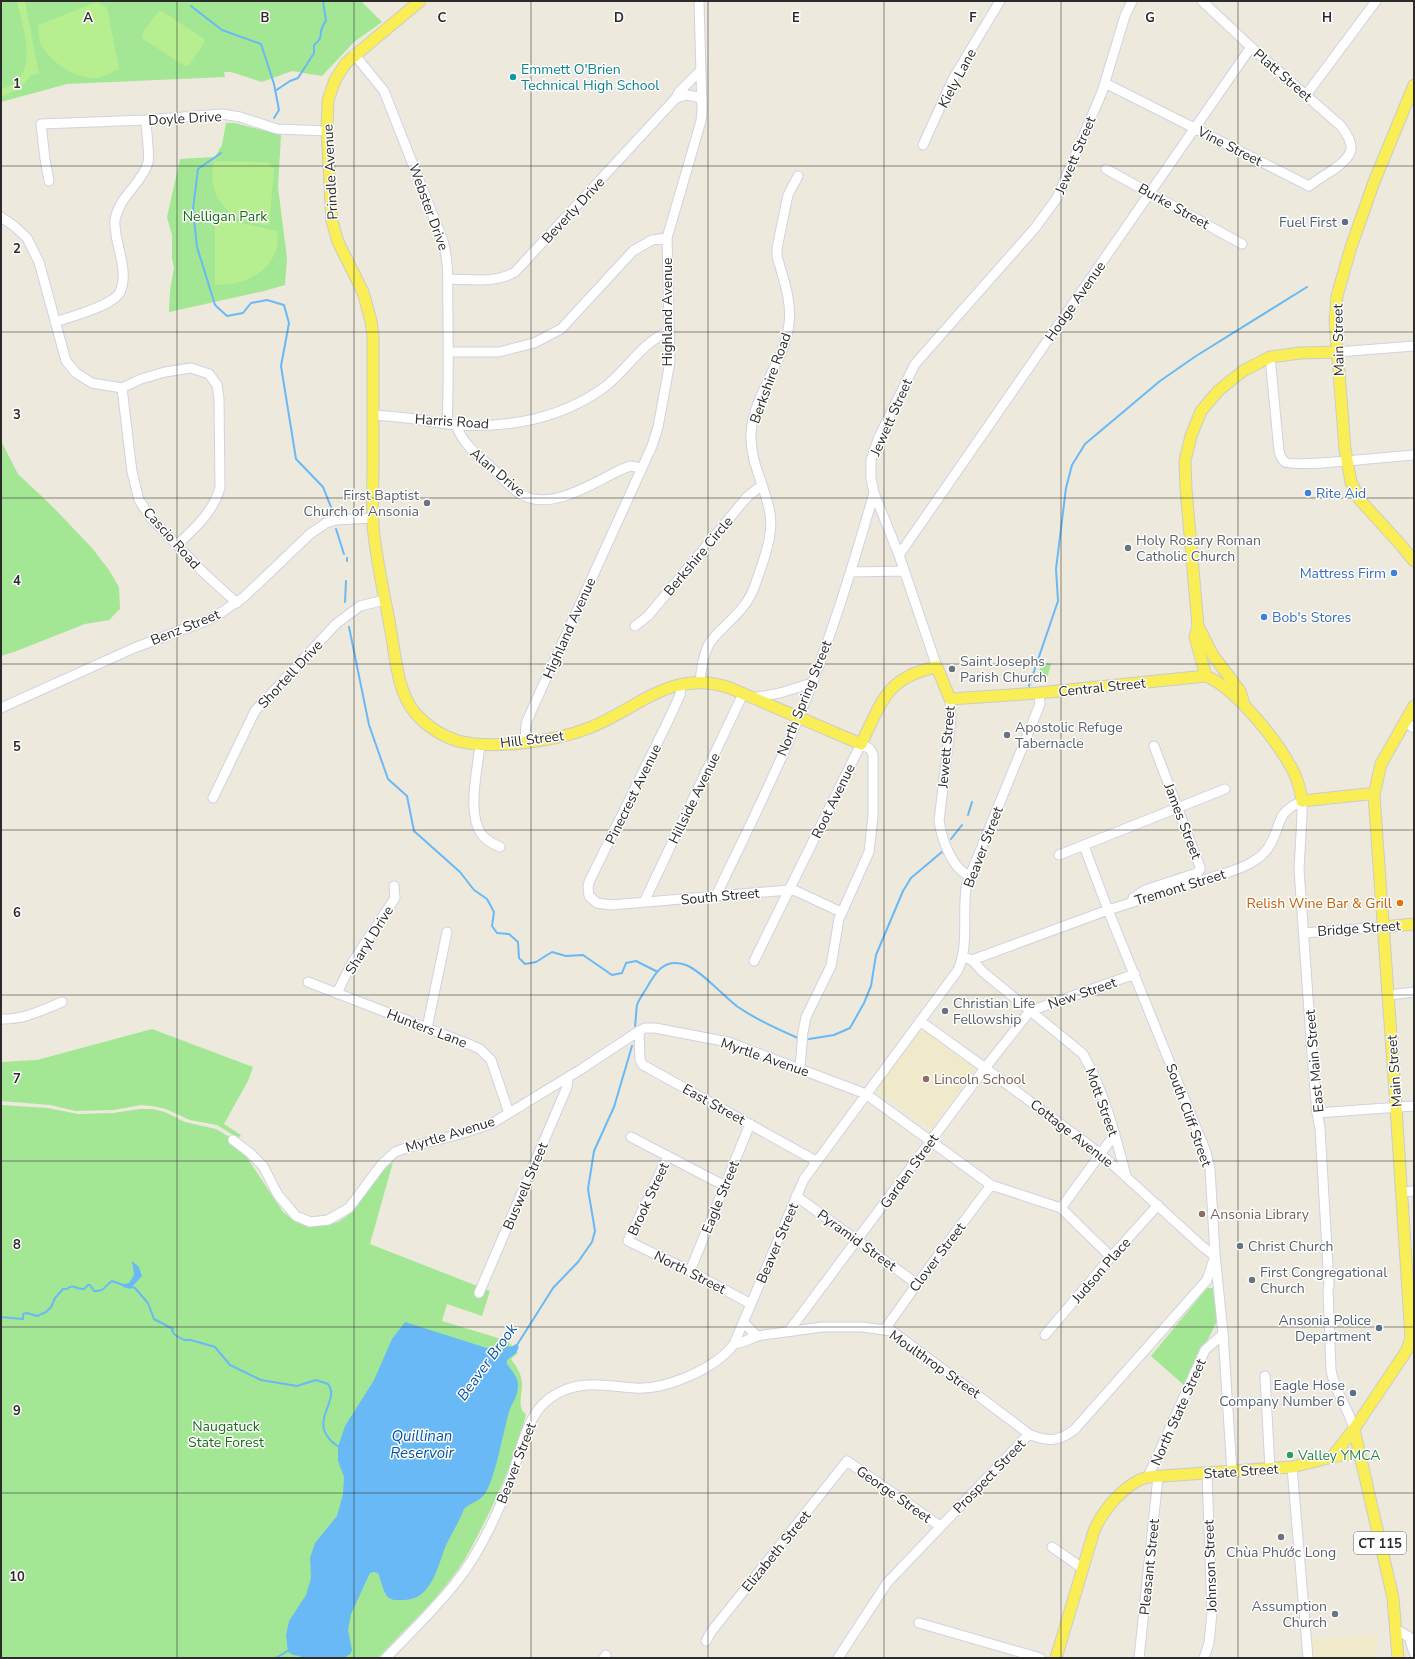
<svg xmlns="http://www.w3.org/2000/svg" width="1415" height="1659" font-family="'Nunito Sans',sans-serif">
	<rect width="100%" height="100%" fill="#ede9dc"/>
	<path fill="#f0eaca" d="M921,1028L976,1068L930,1129L876,1089Z
		M1377,1634V1658H1308L1307,1640Z"/>
	<path fill="#a3e795" d="M1,1H361L382,22L354,42L322,76L292,71L262,82L231,72H224L225,77L67,84L1,102Z
		M226,123H234L281,135L278,187L287,258L285,285L264,291L169,312L170,291L174,267L172,259V235L167,217L180,159L215,157L222,145Z
		M1,441L18,474L52,506L92,548L109,570L119,587L120,609L109,620L85,624L14,652L1,656Z
		M1042,662L1051,664L1046,682L1037,679Z
		M152,1029L253,1067L248,1081L224,1124L241,1135L238,1138L217,1125L190,1120L166,1109L152,1106L141,1105L114,1110L76,1111L50,1105L1,1101V1062L37,1060Z
		M1,1105L48,1108L78,1114L113,1113L140,1109H153L165,1112L185,1122L216,1129L236,1141L283,1212L295,1221L311,1226L327,1225L338,1222L347,1216L380,1173L393,1162L370,1244L490,1291L482,1316L447,1304L442,1321L508,1341L518,1353L511,1359C516,1366 521,1373 522,1382C523,1392 516,1408 526,1414C518,1450 503,1484 487,1517C477,1536 468,1557 454,1575C432,1605 403,1631 378,1658H1Z
		M1207,1288H1213L1217,1321L1185,1386L1151,1356Z"/>
	<path fill="#b7ef90" d="M17,1H25L39,74L31,75L19,89L1,97V89C42,79 23,29 17,1Z
		M97,2L107,8L119,69C110,73 102,78 92,78C72,77 50,61 41,44C39,39 39,31 38,25Z
		M162,11L204,39V43L189,65L185,66L143,39L142,34L158,12Z
		M214,161L267,162L274,169L269,225C231,223 206,200 214,161Z
		M223,219L278,231C277,237 278,244 276,250C267,276 240,285 215,285V225Z"/>
	<path fill="#69b9f6" d="M132,1261L139,1267L142,1276L130,1289L123,1287L124,1284L129,1283L134,1275Z
		M405,1322L493,1350L498,1354L507,1346L511,1347L516,1344L519,1347L516,1353L507,1360V1364C512,1371 518,1377 518,1386C518,1396 512,1403 509,1412C503,1432 495,1481 484,1495C478,1502 470,1503 464,1509C459,1522 452,1533 446,1545C438,1565 432,1600 404,1600C400,1600 393,1601 389,1598C383,1594 381,1579 378,1573L374,1572L370,1573L351,1614L348,1630L352,1650L350,1654L344,1658H302L300,1656L293,1655L288,1652L286,1635L289,1621L306,1595L311,1578L310,1558L315,1543L337,1516L343,1494L344,1477L338,1461V1447L345,1426L374,1380L392,1339Z"/>
	<g fill="none" stroke-linecap="round" stroke-linejoin="round">
		<path stroke="#69b9f6" stroke-width="2" d="M191,6L222,30L261,44L274,84L279,110L274,118
			M275,91L290,81L298,78L314,53V45C326,36 316,33 326,21L323,1
			M221,153L198,169L193,209L197,247L215,305L227,316L243,313L251,303L267,300L284,305L289,323L281,366L296,459L323,487L333,512
			M336,529L344,554
			M347,558V561
			M345,602L346,581
			M349,627L369,725L388,779L407,796L414,831L460,872L474,890L487,899L494,912L492,926L497,933L509,934L518,942L519,958L525,964L536,962L552,952L566,956L583,955L612,975L622,973L626,963L636,961L656,971
			M1029,686L1058,601L1056,569L1066,488L1072,465L1085,444L1160,381L1196,356L1307,287
			M968,815L972,802
			M951,839L962,825
			M635,1026C636,1019 636,1011 637,1005C639,999 643,994 646,989C655,973 664,957 686,965C703,972 723,996 738,1007C757,1020 777,1029 798,1038
			M809,1039L834,1035L850,1028L864,1003L871,986L876,955L903,891L911,878L943,851
			M131,1287L135,1288L148,1303L154,1319L173,1329L172,1331L175,1335L184,1340H191L215,1347L230,1365L261,1380L297,1386L316,1380L328,1384C340,1399 313,1418 328,1437C331,1442 334,1444 339,1447
			M1,1317L23,1319V1314L27,1313L37,1316L46,1312L51,1307L55,1298L63,1289H67C73,1283 77,1290 84,1289L88,1285H90L94,1291C104,1292 105,1286 112,1281L126,1286
			M517,1345L553,1288L578,1262L592,1242L595,1231L588,1189L594,1151L614,1107L632,1046
			M276,1658L289,1650"/>
		<defs>
			<path id="minor" d="M354,54L384,91L443,241C450,266 447,289 448,314C448,350 449,387 447,424
				M1105,83L1309,186C1317,180 1325,175 1333,170C1354,155 1357,147 1341,126L1251,47L1202,1
				M1306,95L1376,1
				M676,98L687,95L702,98
				M923,145L953,79L1000,1
				M1106,169L1242,244
				M49,181L45,159L41,124L146,120L222,114L240,117L277,129L327,131
				M1,217L14,226L27,238L39,262L66,361L76,373L92,383L122,388L141,379L165,372L191,368L209,374L217,385L219,399L220,488C213,512 196,527 177,545
				M448,279C471,279 495,284 515,272L676,98L679,92L700,71
				M55,322C70,317 113,306 120,292C128,274 119,253 116,235C116,230 114,225 115,220C119,196 141,185 148,163C150,155 146,130 146,120
				M449,352H499L534,343L561,329L633,251L652,240L667,238
				M1337,352L1414,346
				M1270,357L1279,451C1280,455 1281,459 1285,462C1293,468 1396,456 1414,455
				M122,388L132,472L139,500L151,518L205,574L237,603
				M373,415C387,416 401,417 415,419C429,421 443,424 457,425C509,428 559,419 602,389C626,372 641,342 670,331
				M456,425C464,446 477,454 493,469C502,477 511,489 522,495C552,511 593,483 620,470L630,466L642,468
				M899,555L1251,47
				M852,572L904,571
				M635,626L648,616L747,497L762,485
				M937,667L899,555L874,493L871,478V460L879,437L915,364L1035,228L1057,198L1102,92L1125,16L1132,1
				M700,682C701,670 703,655 709,644C712,639 717,634 721,630C735,616 749,604 755,585C762,565 774,535 770,514C766,487 750,463 751,435C752,397 785,360 789,324C792,301 783,278 777,256V248L788,195L798,176
				M681,684L680,695L669,719L589,882L588,887L589,896L597,903L611,905L789,890L796,891L841,912
				M752,698L780,693L812,683
				M950,699L951,720L939,821C942,840 952,869 970,876
				M1,708L134,648L208,620L222,612L244,597L310,534L326,523L336,520L373,518
				M1405,722L1414,728
				M525,742L526,724L530,714L652,446L658,427L670,362L667,238L701,121L702,111L699,1
				M480,744C478,769 466,813 482,835C487,841 493,844 500,847
				M213,798L255,711L336,624L360,606L385,600
				M1084,846L1108,910L1206,1152L1210,1169L1215,1254L1223,1334L1232,1472
				M1059,855L1225,789
				M716,896C744,837 774,778 799,717C829,644 852,569 874,493
				M1133,898L1145,890L1197,873L1200,870V867L1154,746
				M644,902L743,694
				M1304,933L1383,927
				M963,957L972,960L1108,910L1232,871C1246,866 1260,860 1268,848C1283,826 1273,814 1302,801V816L1299,869L1312,1054L1317,1113L1320,1128L1329,1284L1328,1290L1331,1370C1334,1391 1349,1409 1354,1429
				M972,960L983,972L1083,1054C1104,1091 1115,1134 1126,1176
				M754,961L861,744L870,749L873,755V816L869,852L839,919L831,966L806,1017L803,1032L800,1068
				M308,982L471,1045L480,1049L491,1060L509,1113
				M337,993L352,963L395,898L394,886
				M1389,995L1414,992
				M1,1019C23,1020 42,1010 62,1002
				M920,1021L985,1068L1101,1154L1203,1247L1215,1256
				M427,1028L447,932
				M639,1031L640,1060L643,1065L816,1161
				M1317,1113L1414,1106
				M631,1137L725,1186
				M233,1140L250,1153L263,1166L278,1195L296,1216L310,1222L328,1220L349,1208L382,1164L395,1152L406,1148L460,1134L491,1124L583,1068L639,1031L645,1028H655L728,1042L866,1094L991,1185L1061,1208L1111,1257
				M668,1156L628,1241L690,1271L751,1304
				M1402,1192L1414,1191
				M796,1196L917,1284
				M1061,1208L1115,1134
				M690,1271L750,1124
				M479,1293L567,1087L568,1078
				M743,1322L757,1336
				M885,1329L917,1284L991,1185
				M789,1331L985,1068L1030,1011L1135,974
				M1045,1335L1111,1257L1158,1205
				M734,1344L743,1342L757,1336L822,1327H862L892,1331L1029,1434C1047,1442 1059,1442 1075,1429L1207,1280L1214,1259
				M1265,1376L1270,1469
				M1292,1467L1308,1658
				M1148,1477L1205,1350L1223,1334
				M1052,1547L1082,1568
				M919,1623L1040,1658
				M1397,1630L1409,1637L1414,1653
				M706,1641L711,1632L847,1461L940,1526
				M386,1658C409,1634 433,1611 454,1585C478,1556 498,1513 511,1478C521,1452 526,1415 550,1398C578,1378 604,1386 635,1388C666,1390 715,1369 734,1344L804,1179L958,970C970,942 961,912 967,883L1036,714L1040,704L1039,693
				M604,1658L606,1655
				M838,1658L887,1583L1029,1434
				M1139,1658L1158,1477
				M1204,1658L1209,1643L1212,1613L1207,1474"/>
			<path id="major" d="M420,1L346,63L335,80L328,100L327,131L332,221L338,242L363,292L371,321L373,337C373,381 373,424 373,467C373,487 372,506 373,525C376,561 385,597 391,632C396,659 397,692 416,714C427,726 442,736 458,741C493,750 556,741 589,728C640,708 671,668 730,688L861,744C882,702 886,677 937,667L950,699L1039,693L1206,676C1237,689 1282,746 1296,777C1299,785 1301,793 1302,801L1367,794L1374,795
				M1414,85L1374,182L1351,247L1337,296L1335,321L1345,449L1351,482L1360,500L1400,544L1414,561
				M1198,626L1212,654L1240,691L1244,704
				M1206,676L1195,637L1198,626L1186,489L1185,461L1191,436L1201,411L1219,390L1243,371L1270,357L1300,353L1337,352
				M1383,927L1414,924
				M1354,1429L1393,1598L1398,1658
				M1332,1457L1347,1454L1360,1455
				M1056,1658L1094,1531C1102,1511 1126,1482 1148,1477L1292,1467L1332,1457L1354,1429L1407,1350L1411,1338L1396,1107L1374,795L1381,764L1414,706"/>
		</defs>
		<use href="#minor" stroke="#d1d1e4" stroke-width="11"/>
		<use href="#major" stroke="#ccc" stroke-width="13"/>
		<use href="#minor" stroke="#fff" stroke-width="9"/>
		<use href="#major" stroke="#f9ee55" stroke-width="11"/>
	</g>
	<path fill="none" stroke="#2b2b2b" stroke-width="1" stroke-opacity="0.55" d="M177,1V1658M354,1V1658M531,1V1658M708,1V1658M884,1V1658M1061,1V1658M1238,1V1658M1,166H1414M1,332H1414M1,498H1414M1,664H1414M1,830H1414M1,995H1414M1,1161H1414M1,1327H1414M1,1493H1414"/>
	<circle fill="#0f9aa8" stroke="#fff" stroke-width="1.5" cx="513" cy="77" r="4"/>
	<g fill="#5c6f8a" stroke="#fff" stroke-width="1.5">
		<circle cx="1345" cy="222" r="4"/>
		<circle cx="1379" cy="1328" r="4"/>
		<circle cx="1353" cy="1393" r="4"/>
	</g>
	<g fill="#3f7fe0" stroke="#fff" stroke-width="1.5">
		<circle cx="1308" cy="493" r="4"/>
		<circle cx="1394" cy="573" r="4"/>
		<circle cx="1264" cy="617" r="4"/>
	</g>
	<g fill="#6b7280" stroke="#fff" stroke-width="1.5">
		<circle cx="427" cy="503" r="4"/>
		<circle cx="1128" cy="548" r="4"/>
		<circle cx="952" cy="669" r="4"/>
		<circle cx="1007" cy="735" r="4"/>
		<circle cx="945" cy="1011" r="4"/>
		<circle cx="1240" cy="1246" r="4"/>
		<circle cx="1252" cy="1280" r="4"/>
		<circle cx="1281" cy="1537" r="4"/>
		<circle cx="1335" cy="1614" r="4"/>
	</g>
	<circle fill="#e8710a" stroke="#fff" stroke-width="1.5" cx="1400" cy="903" r="4"/>
	<g fill="#8d6e63" stroke="#fff" stroke-width="1.5">
		<circle cx="926" cy="1079" r="4"/>
		<circle cx="1202" cy="1214" r="4"/>
	</g>
	<circle fill="#2e9e5b" stroke="#fff" stroke-width="1.5" cx="1290" cy="1455" r="4"/>
	<g text-anchor="middle" stroke-width="3" stroke-linejoin="round" paint-order="stroke">
		<rect fill="#fff" stroke="#6b6b6b" stroke-width="1" x="1354" y="1532" width="52" height="22" rx="3"/>
		<g font-size="13" font-weight="bold" fill="#2b2b2b">
			<text x="1380" y="1548">CT 115</text>
		</g>
		<g font-size="14" fill="#0d838f" stroke="#fff" text-anchor="start">
			<text x="521" y="74">Emmett O'Brien<tspan x="521" dy="16">Technical High School</tspan></text>
		</g>
		<g font-size="14" fill="#2b2b2b" stroke="#fff">
			<text transform="translate(1283 75) rotate(41)" y="5">Platt Street</text>
			<text transform="translate(957 78) rotate(-62)" y="5">Kiely Lane</text>
			<text transform="translate(185 118) rotate(-3)" y="5">Doyle Drive</text>
			<text transform="translate(1230 146) rotate(27)" y="5">Vine Street</text>
			<text transform="translate(1075 155) rotate(-67)" y="5">Jewett Street</text>
			<text transform="translate(330 172) rotate(-93)" y="5">Prindle Avenue</text>
			<text transform="translate(1174 206) rotate(29)" y="5">Burke Street</text>
			<text transform="translate(429 207) rotate(70)" y="5">Webster Drive</text>
			<text transform="translate(573 210) rotate(-47)" y="5">Beverly Drive</text>
			<text transform="translate(1075 301) rotate(-55)" y="5">Hodge Avenue</text>
			<text transform="translate(667 312) rotate(-90)" y="5">Highland Avenue</text>
			<text transform="translate(1338 340) rotate(-91)" y="5">Main Street</text>
			<text transform="translate(770 378) rotate(-70)" y="5">Berkshire Road</text>
			<text transform="translate(891 417) rotate(-66)" y="5">Jewett Street</text>
			<text transform="translate(452 421) rotate(4)" y="5">Harris Road</text>
			<text transform="translate(498 472) rotate(40)" y="5">Alan Drive</text>
			<text transform="translate(172 538) rotate(48)" y="5">Cascio Road</text>
			<text transform="translate(698 556) rotate(-50)" y="5">Berkshire Circle</text>
			<text transform="translate(185 627) rotate(-22)" y="5">Benz Street</text>
			<text transform="translate(569 628) rotate(-66)" y="5">Highland Avenue</text>
			<text transform="translate(290 674) rotate(-47)" y="5">Shortell Drive</text>
			<text transform="translate(1102 687) rotate(-6)" y="5">Central Street</text>
			<text transform="translate(804 698) rotate(-68)" y="5">North Spring Street</text>
			<text transform="translate(532 739) rotate(-7)" y="5">Hill Street</text>
			<text transform="translate(946 747) rotate(-85)" y="5">Jewett Street</text>
			<text transform="translate(633 794) rotate(-64)" y="5">Pinecrest Avenue</text>
			<text transform="translate(694 798) rotate(-64)" y="5">Hillside Avenue</text>
			<text transform="translate(833 801) rotate(-64)" y="5">Root Avenue</text>
			<text transform="translate(1183 821) rotate(69)" y="5">James Street</text>
			<text transform="translate(983 847) rotate(-69)" y="5">Beaver Street</text>
			<text transform="translate(1180 887) rotate(-17)" y="5">Tremont Street</text>
			<text transform="translate(720 896) rotate(-5)" y="5">South Street</text>
			<text transform="translate(1359 928) rotate(-4)" y="5">Bridge Street</text>
			<text transform="translate(369 940) rotate(-58)" y="5">Sharyl Drive</text>
			<text transform="translate(1082 993) rotate(-19)" y="5">New Street</text>
			<text transform="translate(427 1028) rotate(21)" y="5">Hunters Lane</text>
			<text transform="translate(765 1057) rotate(19)" y="5">Myrtle Avenue</text>
			<text transform="translate(1314 1061) rotate(-95)" y="5">East Main Street</text>
			<text transform="translate(1394 1071) rotate(-94)" y="5">Main Street</text>
			<text transform="translate(1102 1102) rotate(70)" y="5">Mott Street</text>
			<text transform="translate(714 1104) rotate(29)" y="5">East Street</text>
			<text transform="translate(1189 1115) rotate(70)" y="5">South Cliff Street</text>
			<text transform="translate(1072 1133) rotate(38)" y="5">Cottage Avenue</text>
			<text transform="translate(450 1134) rotate(-17)" y="5">Myrtle Avenue</text>
			<text transform="translate(909 1171) rotate(-54)" y="5">Garden Street</text>
			<text transform="translate(525 1186) rotate(-67)" y="5">Buswell Street</text>
			<text transform="translate(720 1197) rotate(-68)" y="5">Eagle Street</text>
			<text transform="translate(648 1199) rotate(-65)" y="5">Brook Street</text>
			<text transform="translate(857 1240) rotate(36)" y="5">Pyramid Street</text>
			<text transform="translate(777 1243) rotate(-67)" y="5">Beaver Street</text>
			<text transform="translate(937 1257) rotate(-53)" y="5">Clover Street</text>
			<text transform="translate(1101 1270) rotate(-49)" y="5">Judson Place</text>
			<text transform="translate(690 1272) rotate(27)" y="5">North Street</text>
			<text transform="translate(935 1364) rotate(35)" y="5">Moulthrop Street</text>
			<text transform="translate(1178 1412) rotate(-66)" y="5">North State Street</text>
			<text transform="translate(516 1463) rotate(-69)" y="5">Beaver Street</text>
			<text transform="translate(1241 1471) rotate(-4)" y="5">State Street</text>
			<text transform="translate(989 1476) rotate(-46)" y="5">Prospect Street</text>
			<text transform="translate(894 1494) rotate(35)" y="5">George Street</text>
			<text transform="translate(776 1551) rotate(-51)" y="5">Elizabeth Street</text>
			<text transform="translate(1210 1566) rotate(-92)" y="5">Johnson Street</text>
			<text transform="translate(1149 1567) rotate(-84)" y="5">Pleasant Street</text>
		</g>
		<g font-size="14" fill="#196d16" stroke="#fff">
			<text x="225" y="221">Nelligan Park</text>
			<text x="226" y="1431">Naugatuck<tspan x="226" dy="16">State Forest</tspan></text>
		</g>
		<g font-size="14" fill="#4e5e75" stroke="#fff" text-anchor="end">
			<text x="1337" y="227">Fuel First</text>
			<text x="1371" y="1325">Ansonia Police<tspan x="1371" dy="16">Department</tspan></text>
			<text x="1345" y="1390">Eagle Hose<tspan x="1345" dy="16">Company Number 6</tspan></text>
		</g>
		<g font-size="14" fill="#366cbe" stroke="#fff" text-anchor="start">
			<text x="1316" y="498">Rite Aid</text>
			<text x="1386" y="578" text-anchor="end">Mattress Firm</text>
			<text x="1272" y="622">Bob's Stores</text>
		</g>
		<g font-size="14" fill="#5b616d" stroke="#fff" text-anchor="start">
			<text x="419" y="500" text-anchor="end">First Baptist<tspan x="419" dy="16">Church of Ansonia</tspan></text>
			<text x="1136" y="545">Holy Rosary Roman<tspan x="1136" dy="16">Catholic Church</tspan></text>
			<text x="960" y="666">Saint Josephs<tspan x="960" dy="16">Parish Church</tspan></text>
			<text x="1015" y="732">Apostolic Refuge<tspan x="1015" dy="16">Tabernacle</tspan></text>
			<text x="953" y="1008">Christian Life<tspan x="953" dy="16">Fellowship</tspan></text>
			<text x="1248" y="1251">Christ Church</text>
			<text x="1260" y="1277">First Congregational<tspan x="1260" dy="16">Church</tspan></text>
			<text x="1281" y="1557" text-anchor="middle">Chùa Phước Long</text>
			<text x="1327" y="1611" text-anchor="end">Assumption<tspan x="1327" dy="16">Church</tspan></text>
		</g>
		<g font-size="14" fill="#c56008" stroke="#fff" text-anchor="end">
			<text x="1392" y="908">Relish Wine Bar &amp; Grill</text>
		</g>
		<g font-size="14" fill="#785e54" stroke="#fff" text-anchor="start">
			<text x="934" y="1084">Lincoln School</text>
			<text x="1210" y="1219">Ansonia Library</text>
		</g>
		<g font-size="14" fill="#27864d" stroke="#fff" text-anchor="start">
			<text x="1298" y="1460">Valley YMCA</text>
		</g>
		<g font-size="15" font-style="italic" fill="#0553a4" stroke="#fff">
			<text transform="translate(487 1362) rotate(-54)" y="5">Beaver Brook</text>
			<text x="422" y="1441">Quillinan<tspan x="422" dy="17">Reservoir</tspan></text>
		</g>
	</g>
	<g font-size="13" text-anchor="middle" font-weight="bold" fill="#2b2b2b" stroke="#fff" stroke-width="3" stroke-linejoin="round" paint-order="stroke">
		<text x="88" y="22">A</text>
		<text x="265" y="22">B</text>
		<text x="442" y="22">C</text>
		<text x="619" y="22">D</text>
		<text x="796" y="22">E</text>
		<text x="973" y="22">F</text>
		<text x="1150" y="22">G</text>
		<text x="1327" y="22">H</text>
		<text x="17" y="88">1</text>
		<text x="17" y="253">2</text>
		<text x="17" y="419">3</text>
		<text x="17" y="585">4</text>
		<text x="17" y="751">5</text>
		<text x="17" y="917">6</text>
		<text x="17" y="1083">7</text>
		<text x="17" y="1249">8</text>
		<text x="17" y="1415">9</text>
		<text x="17" y="1581">10</text>
	</g>
	<rect width="1415" height="1659" fill="none" stroke="#2b2b2b" stroke-width="4"/>
</svg>
